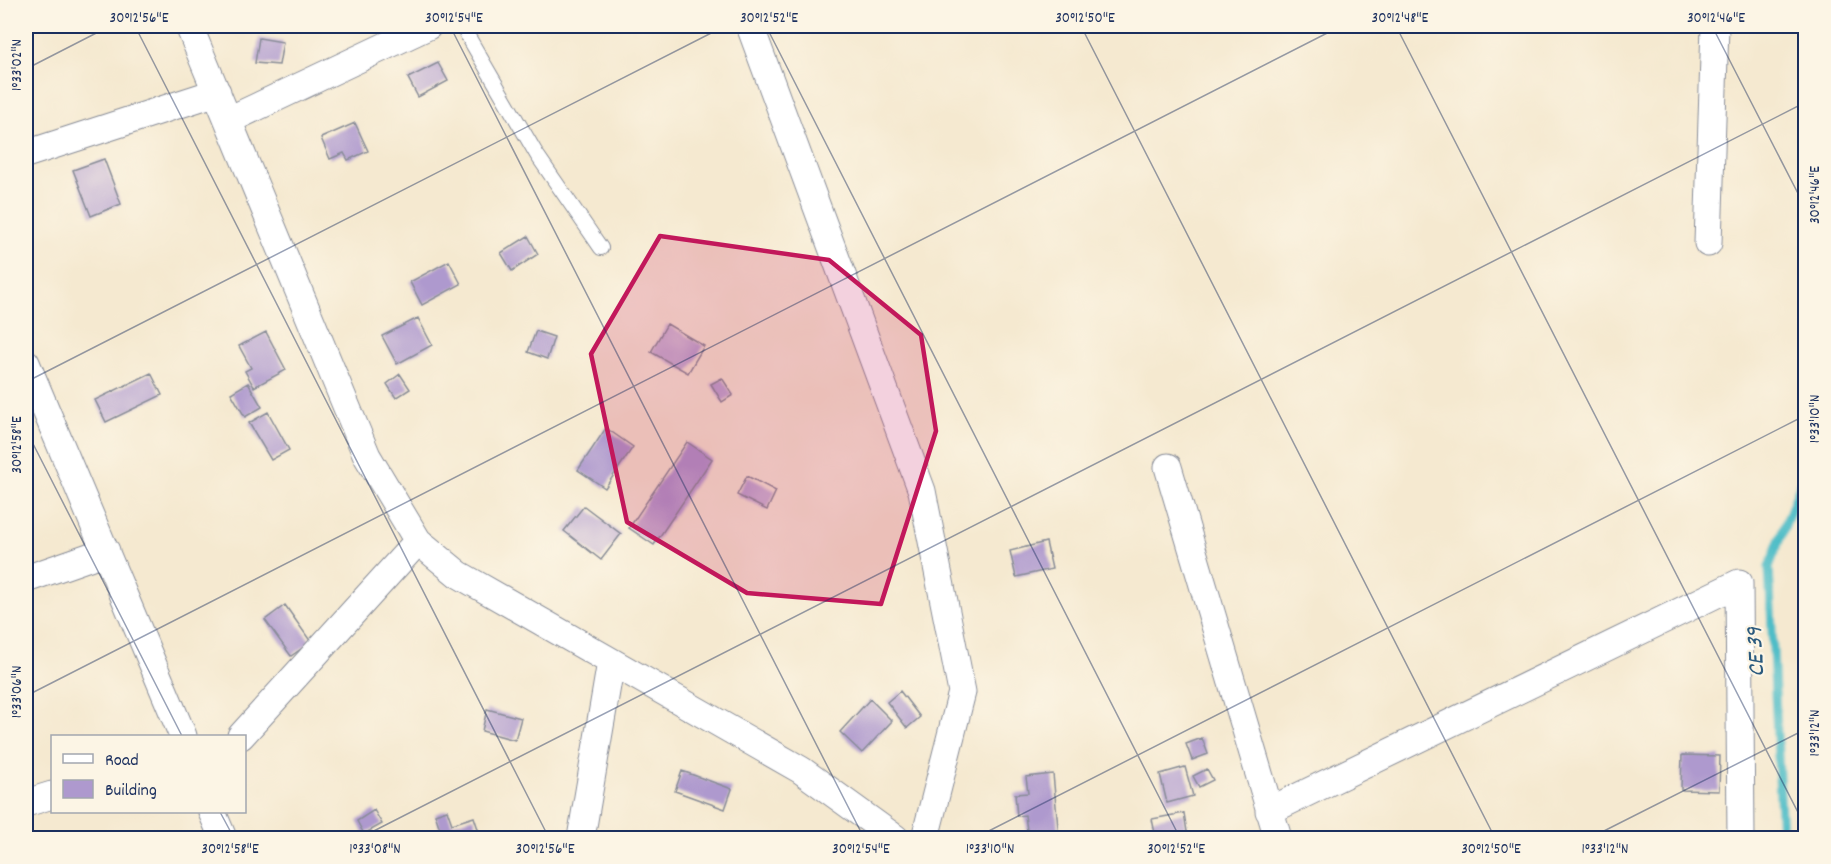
<svg xmlns="http://www.w3.org/2000/svg" width="1831" height="864" font-family="Dekko,sans-serif">
	<rect width="100%" height="100%" fill="#fcf5e5"/>
	<filter id="ink" filterUnits="userSpaceOnUse"><feTurbulence type="fractalNoise" baseFrequency=".0167" numOctaves="2"/><feDisplacementMap in="SourceGraphic" scale="12" xChannelSelector="R" yChannelSelector="G"/><feConvolveMatrix kernelMatrix="1 2 1 2 8 2 1 2 1" color-interpolation-filters="sRGB"/></filter>
	<filter id="wash" filterUnits="userSpaceOnUse"><feTurbulence type="fractalNoise" baseFrequency=".008" numOctaves="4" result="noise"/><feDisplacementMap in="SourceGraphic" scale="24" xChannelSelector="R" yChannelSelector="G"/><feGaussianBlur stdDeviation="1.35" result="paint"/><feColorMatrix in="noise" values="0 0 0 0 0 0 0 0 0 0 0 0 0 0 0 0 0 1.4 0 .05"/><feComposite in="paint" operator="in"/></filter>
	<g filter="url(#wash)">
		<rect width="100%" height="100%" fill="#f5e9d0"/>
		<g fill="none" stroke-linecap="round" stroke-linejoin="round">
			<path stroke="#4fbdc7" stroke-width="9" d="M1782,838L1769,567L1806,470"/>
		</g>
		<g id="blocks">
			<path fill="#ae99ce" d="M259,38L283,42L279,65L255,63Z
				M438,63L448,81L418,97L408,78Z
				M355,123L368,151L348,160L344,153L330,159L321,138Z
				M104,159L121,204L91,216L73,170Z
				M528,236L538,254L512,271L501,253Z
				M449,261L461,284L422,305L410,282Z
				M418,318L432,345L397,364L382,336Z
				M667,324L704,346L688,373L651,352Z
				M536,331L554,337L547,359L528,352Z
				M266,332L286,370L254,387L245,371L251,368L239,346Z
				M151,373L162,395L106,422L95,400Z
				M400,374L410,389L396,398L387,384Z
				M722,378L733,395L722,402L711,384Z
				M248,383L262,407L245,417L231,393Z
				M268,412L289,450L271,460L249,423Z
				M606,428L633,447L605,488L578,470Z
				M687,442L712,459L654,545L629,528Z
				M747,476L776,491L767,510L737,495Z
				M584,506L621,534L601,560L564,531Z
				M1046,542L1052,569L1016,577L1010,551Z
				M285,605L311,642L291,656L265,620Z
				M900,691L920,717L907,728L887,702Z
				M870,699L892,721L862,753L840,732Z
				M487,709L521,718L515,740L482,731Z
				M1202,738L1208,754L1192,760L1186,744Z
				M1682,755L1720,756L1719,791L1681,790Z
				M1185,767L1193,796L1167,803L1160,774Z
				M1207,769L1213,780L1199,787L1193,776Z
				M682,771L732,789L725,809L675,791Z
				M1053,774L1059,838H1028L1025,815L1017,816L1015,794L1028,793L1026,777Z
				M374,810L382,824L364,834L357,821Z
				M447,810L452,824L474,817L481,838H443L435,814Z
				M1184,813L1188,838H1156L1152,819Z"/>
		</g>
	</g>
	<g filter="url(#ink)">
		<use href="#blocks" fill-opacity="0" stroke="#888c97" stroke-width="1.5"/>
		<g fill="none" stroke-linecap="round" stroke-linejoin="round">
			<defs>
				<path id="service" d="M462,26L537,155L601,248"/>
				<path id="minor" d="M189,26L367,456L418,541L458,574L801,770L895,838
					M750,26L922,491L962,692L925,838
					M229,120L428,26
					M26,154L217,92
					M1708,243L1715,26
					M26,363L183,736
					M1168,467L1278,838
					M26,579L106,551
					M241,736L418,541
					M26,803L52,795
					M1269,811L1739,583L1741,838
					M212,812L223,838
					M581,838L611,662"/>
			</defs>
			<use href="#service" stroke="#888c97" stroke-width="16"/>
			<use href="#minor" stroke="#888c97" stroke-width="29"/>
			<use href="#service" stroke="#fff" stroke-width="14"/>
			<use href="#minor" stroke="#fff" stroke-width="27"/>
		</g>
	</g>
	<path fill="#c2185b" fill-opacity="0.2" stroke="#c2185b" stroke-width="4.5" stroke-linejoin="round" d="M660,236L829,260L921,335L936,431L881,604L747,593L627,522L591,354Z"/>
	<path fill="none" stroke="#1b2f5e" stroke-width="1.5" stroke-opacity="0.45" d="M135,26L549,838M450,26L864,838M766,26L1180,838M1081,26L1495,838M1396,26L1806,828M1712,26L1806,209M26,69L110,26M26,382L725,26M26,430L182,736M26,696L1341,26M220,812L234,838M360,838L1806,102M975,838L1806,415M1590,838L1806,729"/>
	<g text-anchor="middle" stroke-width="4.5" stroke-linejoin="round" paint-order="stroke">
		<g font-size="24" font-style="italic" fill="#2b5a7e" stroke="#fcf5e5">
			<text transform="translate(1754 652) rotate(-93)" y="8">CE 39</text>
		</g>
	</g>
	<rect width="1831" height="864" fill="none" stroke="#fcf5e5" stroke-width="66"/>
	<rect x="51" y="735" width="195" height="78" fill="#fcf5e5" stroke="#a2a6af" stroke-width="1.5"/>
	<rect x="63" y="754" width="30" height="9" fill="#ffffff" stroke="#a2a6af" stroke-width="1.5"/>
	<text x="105" y="765" font-size="18" fill="#1b2f5e">Road</text>
	<rect x="63" y="780" width="30" height="18" fill="#ae99ce" stroke="#a2a6af" stroke-width="1.5"/>
	<text x="105" y="795" font-size="18" fill="#1b2f5e">Building</text>
	<rect x="33" y="33" width="1765" height="798" fill="none" stroke="#1b2f5e" stroke-width="2"/>
	<g font-size="15" text-anchor="middle" fill="#1b2f5e">
		<text x="139" y="22">30°12'56"E</text>
		<text x="454" y="22">30°12'54"E</text>
		<text x="769" y="22">30°12'52"E</text>
		<text x="1085" y="22">30°12'50"E</text>
		<text x="1400" y="22">30°12'48"E</text>
		<text x="1716" y="22">30°12'46"E</text>
		<text transform="translate(16 65) rotate(-90)" y="5">1°33'02"N</text>
		<text transform="translate(1814 195) rotate(-90)" y="5">30°12'46"E</text>
		<text transform="translate(1814 419) rotate(-90)" y="5">1°33'10"N</text>
		<text transform="translate(16 445) rotate(-90)" y="5">30°12'58"E</text>
		<text transform="translate(16 692) rotate(-90)" y="5">1°33'06"N</text>
		<text transform="translate(1814 733) rotate(-90)" y="5">1°33'12"N</text>
		<text x="230" y="853">30°12'58"E</text>
		<text x="375" y="853">1°33'08"N</text>
		<text x="545" y="853">30°12'56"E</text>
		<text x="861" y="853">30°12'54"E</text>
		<text x="990" y="853">1°33'10"N</text>
		<text x="1176" y="853">30°12'52"E</text>
		<text x="1491" y="853">30°12'50"E</text>
		<text x="1605" y="853">1°33'12"N</text>
	</g>
</svg>
